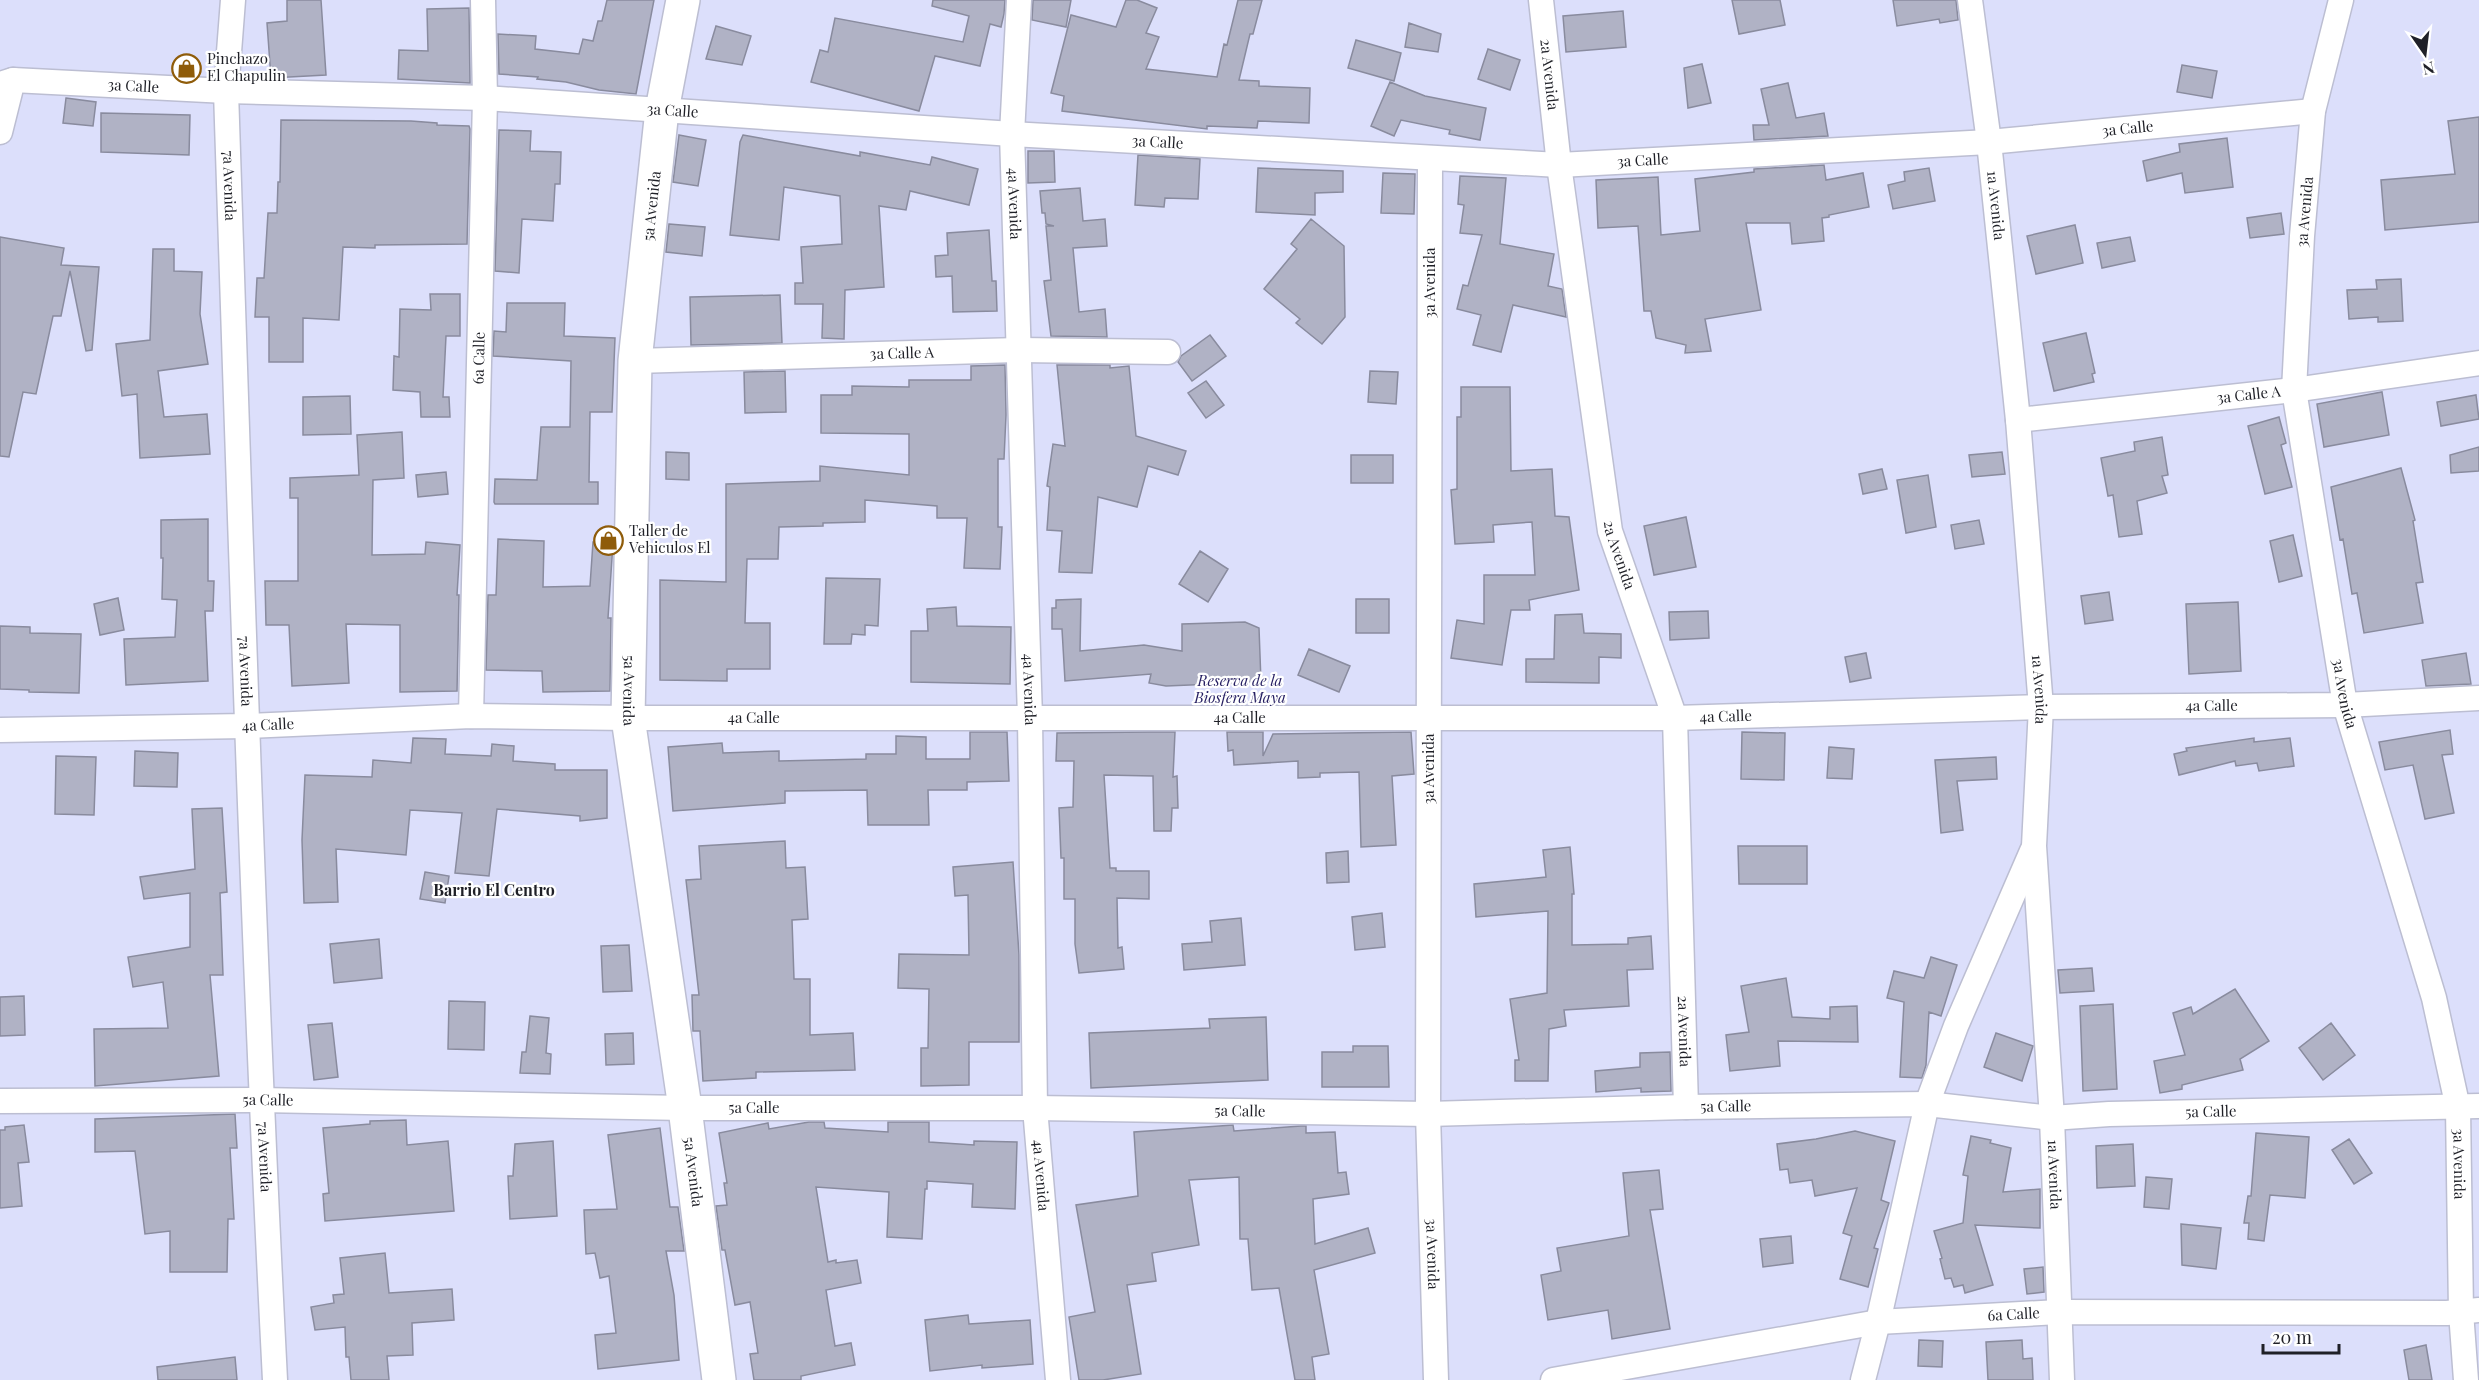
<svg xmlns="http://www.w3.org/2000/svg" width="2479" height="1380" font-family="'Playfair Display',serif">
	<rect width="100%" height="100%" fill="#f1f2fe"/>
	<path fill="#dcdffb" d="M0,0H2479V1380H0Z"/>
	<path fill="#b0b2c5" stroke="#898b9e" stroke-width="1.5" d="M287,0H321L326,75L271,78L267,23L287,21Z
		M607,0H654L636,94L599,90L566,82L537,79L538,77L499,74L498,34L536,36L535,49L579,54L583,39L593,41L598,21H602Z
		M933,0H1005L1004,14L1001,27L990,24L980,66L935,56L919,111L811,82L820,50L828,52L835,18L963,42L969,16L932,6Z
		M1033,0H1071L1066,27L1032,20Z
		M1126,0H1137L1157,8L1146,33L1159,37L1146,69L1217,77L1224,44L1227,45L1238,0H1262L1253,34H1250L1239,80L1259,81V86L1310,88L1309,123L1258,121L1257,128L1207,126V129L1062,111L1064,96L1051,93L1071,15L1116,27Z
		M1732,0H1780L1785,25L1739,34Z
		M1893,0H1956L1958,20L1940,23L1939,19L1897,26Z
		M469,8L470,83L398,79L399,50L428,51L427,9Z
		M1623,11L1626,47L1566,52L1563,16Z
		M1409,23L1441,34L1438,52L1405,47Z
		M716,26L751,36L742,65L706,59Z
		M1356,40L1401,53L1394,81L1348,68Z
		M1488,49L1520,60L1510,90L1478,79Z
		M1702,64L1711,103L1688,108L1684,68Z
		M2182,65L2217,71L2212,98L2177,92Z
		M1390,82L1425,96L1486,108L1480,140L1449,134L1450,130L1401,120L1394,136L1371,126Z
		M1788,83L1796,118L1824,113L1828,136L1754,140L1753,125H1769L1761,89Z
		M66,98L96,102L93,126L63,123Z
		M101,113L190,115L189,155L101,152Z
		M2479,117V222L2385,230L2381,180L2455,174L2448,121Z
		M281,120L411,121L437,123V125L469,126L470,129L467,244L375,245V248L343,247L339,320L303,318V362H269V317H255L257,278H264L268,213H277L278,182H280Z
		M499,130L531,131L530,151L561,152L560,184H555L553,221L522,219L519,273L495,271Z
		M679,135L706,140L698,186L673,182Z
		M743,135L860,156V152L930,165L932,157L978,169L969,205L910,191L906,210L879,206L884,287L845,290L844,339L822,338L823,304H795V283H803L801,247L842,244L840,196L784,187L779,240L730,235L740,142Z
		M2227,138L2233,187L2185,193L2182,173L2147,181L2143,161L2180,152L2179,144Z
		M1028,151H1054L1055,182L1028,183Z
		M1138,155L1200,159L1198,199L1165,198L1164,207L1135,205Z
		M1824,165L1826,180L1863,173L1869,207L1829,215V217L1822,218L1824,241L1792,244L1790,223H1746L1761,310L1705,319L1711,351L1685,353L1686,345L1656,338L1651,311H1644L1638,226L1598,228L1596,180L1658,177L1661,235L1700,231L1695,179L1754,172V169Z
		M1258,168L1343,171V192L1315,193V215L1256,212Z
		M1929,168L1935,201L1893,209L1888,185L1905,181L1904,172Z
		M1383,173L1415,174L1414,214L1381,213Z
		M1460,176L1506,178L1500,244L1554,254L1548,286L1562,289L1566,317L1513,305L1501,352L1473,345L1481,315L1457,309L1463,285L1468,286L1482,235L1460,233L1464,205L1458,204Z
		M1080,188L1083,221L1105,219L1107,246L1073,248L1079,312L1105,309L1107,337L1051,336L1044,281L1051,280L1046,226H1054L1046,224L1045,213H1042L1040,191Z
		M2281,213L2284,234L2250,238L2247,218Z
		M1311,219L1344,246L1345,317L1322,344L1296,323L1300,319L1264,289L1297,249L1291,244Z
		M669,224L705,227L702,256L666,252Z
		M2075,225L2083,263L2036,274L2027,236Z
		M989,230L992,281H996L997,311L953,312L952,276L936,277L935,256L948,255L947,233Z
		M0,237L64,248L61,265L99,267L92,350L86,351L70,271L61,316H53L36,394L23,392L9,457L0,456Z
		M2130,237L2135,261L2102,268L2097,243Z
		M153,249H174V271L202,272L200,314L208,364L158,371L164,417L207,414L210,454L140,458L137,394L122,396L116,344L150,340Z
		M2401,279L2403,321L2378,322V317L2349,319L2347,290L2377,289L2376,280Z
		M430,294H460V336H446L443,397H449L450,417H421L420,392L393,390L394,356L399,357L400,309L431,310Z
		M780,295L782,343L691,345L690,297Z
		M507,303H565L564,336L615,338L612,412H590L589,482H598V504H495L494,502L495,479L537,480L541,427H570L571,361L493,356L494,331L506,332Z
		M2086,333L2095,373L2092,374L2094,382L2054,391L2043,343Z
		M1210,335L1226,356L1192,381L1178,362L1181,356Z
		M1005,365L1006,415L1004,459H998V527H1002L1000,569L964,568L967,518H937V506L865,500V522L823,523V526L779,527L778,559H747L745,623H770V669H727V681L660,680V580L726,582V484L820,481V466L909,475V434L821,433V395H852V386L909,387V380H971V366Z
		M1057,365H1110V368L1129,366L1136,436L1186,451L1178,475L1148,466L1137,507L1098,497L1092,573L1059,572L1062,531L1047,530L1050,487L1047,486L1053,444L1065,446Z
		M785,371L786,412L745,413L744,372Z
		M1370,371L1398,372L1396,404L1368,402Z
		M1206,381L1224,405L1206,418L1188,393Z
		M1461,387H1510L1511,471L1552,469L1555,516L1569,517L1579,590L1529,600L1530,610H1511L1502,665L1451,658L1457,620L1484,624V575H1535L1532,522L1493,525L1494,542L1455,544L1451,490L1457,489V417H1461Z
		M2382,392L2389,435L2324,447L2317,404Z
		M2476,395L2479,419L2441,426L2437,402Z
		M350,396L351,434L303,435V397Z
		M2279,417L2286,443L2281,445L2292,487L2265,494L2248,426Z
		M402,432L404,478L373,480L372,555L425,554L426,542L460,545L457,595H459L457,691L400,692V625L346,624L349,683L292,686L289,625H266L265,581H298V498H290V478L359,475L357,435Z
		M2162,437L2168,475L2162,476L2167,493L2137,501L2142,534L2119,537L2113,495L2108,496L2101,458L2135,451L2134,442Z
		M2479,447V471L2451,473L2450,455Z
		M666,452L689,453V480L666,479Z
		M2002,452L2005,474L1972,477L1969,455Z
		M1351,455H1393V483H1351Z
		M2401,468L2415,520L2413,521L2423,582L2416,583L2423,623L2364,633L2357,593L2352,594L2343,539L2340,540L2331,487Z
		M1882,469L1887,489L1863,494L1859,474Z
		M446,472L448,494L418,497L416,475Z
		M1928,475L1936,527L1906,533L1897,480Z
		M1686,517L1696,567L1654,575L1644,526Z
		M208,519V581H214L213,611H205L208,681L126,685L124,639L175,637L177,600L162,599L163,558H161V520Z
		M1979,520L1984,544L1955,549L1951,525Z
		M2293,535L2302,576L2279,582L2270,541Z
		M498,539L544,541L543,587L590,586L593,542L613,543L608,618H611L610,691L543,692L542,671L486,670L488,595H496Z
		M1200,551L1228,569L1208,602L1179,584Z
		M826,578L880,579L878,626L865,625V635L852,634L851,644H824Z
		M2109,592L2113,620L2085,624L2081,596Z
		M118,598L124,630L100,635L94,604Z
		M1081,599L1080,651L1144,645L1182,651V624L1245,622L1259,628L1261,682L1166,686L1149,683L1151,674L1065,681L1062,629H1052V608H1056V600Z
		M1356,599H1389V633H1356Z
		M2238,602L2241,671L2189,674L2186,604Z
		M956,607L957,626L1011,627L1010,684L911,682V631H928L927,609Z
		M1708,611L1709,638L1670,640L1669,612Z
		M1582,614L1584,633L1621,634V658L1599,657V683L1526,682V659H1554L1555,615Z
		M0,626L30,627V633L81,634L79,693L29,692V690L0,689Z
		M1309,649L1350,666L1339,692L1298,675Z
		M1866,653L1871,678L1850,682L1845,657Z
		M2466,653L2471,684L2426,686L2422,660Z
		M2450,730L2453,754L2442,755L2454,813L2425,819L2413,765L2385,770L2379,742Z
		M970,732H1007L1009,781L967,782V790H928L929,825H868L867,790L785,791V803L673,811L668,747L722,743L723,753L779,751V761L866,759V754H896V736L926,737V759H970Z
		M1150,732H1175L1173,777L1177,776L1178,808H1172L1171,831H1154L1153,776L1104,775L1110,868H1116V871H1149V899L1117,898L1118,948L1122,947L1124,969L1079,973L1075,944V899H1064V858H1061L1059,808L1073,807L1074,761H1056L1057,733Z
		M1227,732H1263V756L1273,734L1411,732L1414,774L1392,776L1396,845L1361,847L1359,772L1320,773V777L1298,778V761L1234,765L1233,750L1228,751Z
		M1742,732L1785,733L1784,780L1741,779Z
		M413,738L446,739L445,754L491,756L492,744L514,746L513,761L555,764V770H607V818L580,821V816L497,809L489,876L455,873L462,813L410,810L406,855L336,849L338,902L304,903L302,840L305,775L372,777L373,760L411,763Z
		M2254,738V742L2290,738L2294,766L2259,771L2257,763L2236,766L2235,761L2179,775L2174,754L2187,751L2186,748Z
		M1829,747L1854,749L1852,779L1827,778Z
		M135,751L178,753L177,787L134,786Z
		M56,756L96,757L94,815L55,814Z
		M1996,757L1997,779L1957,781L1963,830L1941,833L1935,760Z
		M222,808L227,892L220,893L223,975H210L219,1076L95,1086L94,1029L168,1028L163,982L133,987L128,957L190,947V893L144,899L140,877L195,869L192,809Z
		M785,841L786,868L805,867L808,919L792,920L794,979H810V1035L853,1033L855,1070L756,1072V1078L703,1081L700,1031H693L692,995H699L686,880L701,879L699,846Z
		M1738,846H1807V884H1739Z
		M1570,847L1574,894H1572V945L1628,944V938L1651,936L1653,969L1627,970L1629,1006L1564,1010L1566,1026L1549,1029L1548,1081H1515V1060H1519L1510,999L1547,993L1548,911L1476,917L1474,884L1546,877L1543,850Z
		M1348,851L1349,882L1327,883L1326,853Z
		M1013,862L1019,955V1042H969V1085L921,1086V1048H928L929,989L898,988L899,954L969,955L968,895L955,896L953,867Z
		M425,872L449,876L445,903L420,899Z
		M1382,913L1385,947L1355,950L1352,917Z
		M1241,918L1245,965L1184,970L1182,944L1212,942L1210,921Z
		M379,939L382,978L334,983L330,944Z
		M629,945L632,991L603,992L601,946Z
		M1931,957L1957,965L1941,1016L1929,1012L1926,1065L1922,1078L1900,1077L1904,1002L1887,998L1894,971L1924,978Z
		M2092,968L2094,991L2060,993L2058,970Z
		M1786,978L1792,1017L1830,1019V1007L1857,1006L1858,1042L1778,1041L1780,1066L1730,1071L1726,1035L1749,1032L1741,986Z
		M2235,989L2269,1041L2240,1059L2243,1070L2182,1085V1089L2160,1093L2154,1061L2185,1055L2173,1013L2191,1007L2193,1014Z
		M24,996L25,1035L0,1036V997Z
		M449,1001L485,1002L484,1050L448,1049Z
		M2113,1004L2117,1089L2083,1091L2080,1006Z
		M530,1016L549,1018L546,1053L551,1054L550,1074L520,1073L522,1052H526Z
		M1266,1017L1268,1080L1091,1088L1089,1033L1210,1028L1209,1019Z
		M332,1023L338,1077L314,1080L308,1025Z
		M2331,1023L2355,1055L2323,1080L2299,1048Z
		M633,1033L634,1064L606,1065L605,1034Z
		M1996,1033L2033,1046L2022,1081L1984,1067Z
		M1353,1046H1388L1389,1087H1322V1052H1353Z
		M1670,1052L1671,1091L1641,1092V1088L1596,1092L1595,1071L1640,1067V1053Z
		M235,1114L237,1148H230L234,1219H228L227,1272H170V1231L145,1234L135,1151L95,1152V1119Z
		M406,1120L407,1145L448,1141L454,1211L325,1221L323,1194L329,1193L323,1128L370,1124V1121Z
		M809,1122H824L825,1128L888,1132V1122H929V1142L974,1145V1141L1017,1142L1015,1209L972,1207L973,1184L927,1181V1189H925L922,1239L887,1237L889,1192L816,1187L828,1262L836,1260V1263L857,1260L861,1283L826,1290L835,1346L851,1343L855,1365L801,1376V1380H754L750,1354L758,1353L750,1302L735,1305L725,1250H722L716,1206L727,1205L724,1183H727L719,1133L768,1123L769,1129Z
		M24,1125L29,1162L18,1163L22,1206L0,1208V1130H5V1127Z
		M1233,1125L1234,1131L1301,1126H1306V1133L1335,1132L1338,1173L1346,1172L1349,1194L1313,1199L1315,1244L1368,1228L1375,1253L1314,1270L1329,1354L1312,1357L1315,1380H1295L1279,1288L1252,1290L1248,1239H1240L1239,1177L1189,1180L1199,1245L1152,1253L1156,1281L1127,1285L1141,1374L1103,1380H1079L1069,1317L1095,1312L1076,1205L1138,1196L1134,1132Z
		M660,1128L670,1207H678L684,1251H666L674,1295L679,1360L598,1369L595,1335L616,1333L609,1276L600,1278L595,1253L586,1254L584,1210L617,1209L608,1135Z
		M1855,1131L1895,1141L1881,1200L1889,1203L1874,1248L1878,1249L1868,1287L1840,1279L1852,1236L1843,1233L1857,1188L1815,1196L1812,1180L1790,1183L1788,1169L1780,1170L1777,1144L1816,1139Z
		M2256,1133L2309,1137L2305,1198L2270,1195L2264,1241L2248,1239L2249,1223H2244L2248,1196H2251Z
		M1971,1136L1991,1140L1990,1143L2011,1148L2003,1192L2040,1189V1228L1975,1225L1993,1285L1965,1293L1963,1285L1954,1287L1951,1278L1945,1279L1940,1259L1942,1258L1934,1231L1963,1223L1968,1176L1963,1175Z
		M2349,1139L2372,1173L2354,1184L2332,1150Z
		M553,1141L557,1216L510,1219L508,1176H513L515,1144Z
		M2133,1144L2135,1186L2097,1188L2096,1146Z
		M1659,1170L1663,1209L1650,1210L1670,1329L1612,1339L1608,1310L1548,1320L1541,1275L1561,1271L1557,1248L1629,1236L1623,1173Z
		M2146,1177L2172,1179L2169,1209L2144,1207Z
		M2181,1224L2221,1228L2216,1269L2182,1265Z
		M1791,1236L1793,1263L1763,1267L1760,1239Z
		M385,1253L389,1293L452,1289L454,1320L412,1323L413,1355L387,1356L389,1380H351L349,1357H346L345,1327L315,1330L311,1307L334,1303L333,1295L344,1294L340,1258Z
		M2043,1267L2044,1292L2027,1294L2024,1269Z
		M968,1315L969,1324L1030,1320L1033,1364L982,1368V1365L930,1371L925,1320Z
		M1919,1340L1943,1341L1942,1367L1918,1366Z
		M2022,1340L2023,1359L2032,1358L2033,1380H1988L1986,1342Z
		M2426,1345L2432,1380H2409L2404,1350Z
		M235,1357L237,1380H158L157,1367Z"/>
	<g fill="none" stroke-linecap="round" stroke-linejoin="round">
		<defs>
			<g id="street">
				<path id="s1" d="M233,0L226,91C240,521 253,950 275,1380"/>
				<path id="s2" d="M1019,0L1012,134L1030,718L1035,1108L1058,1380"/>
				<path id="s3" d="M1541,0L1559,165L1610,531L1675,718L1686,1107"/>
				<path id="s4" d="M1970,0L1989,142L2018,420L2041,707L2034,846L2052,1118L2062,1380"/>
				<path id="s5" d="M2341,0L2313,111L2302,236L2294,390L2345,705L2434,998L2458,1108L2461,1312L2466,1380"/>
				<path id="s6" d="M0,84L13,80L226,91L485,98L1012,134L1559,165L1989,142L2313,111"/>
				<path d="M0,132L13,80"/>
				<path id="s7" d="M1430,158L1428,1114L1436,1380"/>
				<path id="s8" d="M635,361L1020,350L1168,352"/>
				<path id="s9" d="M2018,420L2294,390L2479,363"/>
				<path id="s10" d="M471,716L485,98L483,0"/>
				<path id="s11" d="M0,730L246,726L471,716L628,718H1675L2041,707L2345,705L2479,698"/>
				<path id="s12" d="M0,1101L260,1100L685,1108H1035L1428,1114L1686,1107L1927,1104L2052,1118L2109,1114L2479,1106"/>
				<path id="s13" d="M1553,1380L1878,1322L2059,1312L2447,1313L2479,1310"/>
				<path d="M1863,1380L1878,1322L1927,1104L1956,1026L2032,851"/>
			</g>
			<g id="secondary">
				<path id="s14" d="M683,0L662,110L635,361L628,718L685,1108L719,1380"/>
			</g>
		</defs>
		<use href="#street" stroke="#bcbed2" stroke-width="27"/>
		<use href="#secondary" stroke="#bcbed2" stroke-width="36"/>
		<use href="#street" stroke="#fff" stroke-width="24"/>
		<use href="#secondary" stroke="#fff" stroke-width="33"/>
	</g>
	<defs>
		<symbol id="shop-ring" viewBox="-11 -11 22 22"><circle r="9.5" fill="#fff" stroke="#8f5c0a" stroke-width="1.5"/><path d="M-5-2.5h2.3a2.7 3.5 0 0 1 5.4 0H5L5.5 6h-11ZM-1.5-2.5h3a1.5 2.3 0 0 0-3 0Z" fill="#8f5c0a"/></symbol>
	</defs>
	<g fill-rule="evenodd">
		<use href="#shop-ring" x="170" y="52" width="33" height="33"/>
		<use href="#shop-ring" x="592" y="524" width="33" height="33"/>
	</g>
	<g text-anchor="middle" stroke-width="4.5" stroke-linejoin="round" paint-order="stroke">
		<g font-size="15" fill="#1f2027" stroke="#fff" text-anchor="start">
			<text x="207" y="64">Pinchazo<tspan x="207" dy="17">El Chapulin</tspan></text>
			<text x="629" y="536">Taller de<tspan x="629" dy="17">Vehiculos El</tspan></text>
		</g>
		<g font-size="15" fill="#1f2027" stroke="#fff">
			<text dy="5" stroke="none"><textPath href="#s3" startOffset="75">2a Avenida</textPath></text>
			<text dy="5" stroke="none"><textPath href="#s6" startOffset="134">3a Calle</textPath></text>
			<text dy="5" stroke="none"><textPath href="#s6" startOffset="674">3a Calle</textPath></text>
			<text dy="5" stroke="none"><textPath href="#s6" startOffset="2132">3a Calle</textPath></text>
			<text dy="5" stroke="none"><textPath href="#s6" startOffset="1160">3a Calle</textPath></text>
			<text dy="5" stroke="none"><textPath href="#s6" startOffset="1646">3a Calle</textPath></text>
			<text dy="5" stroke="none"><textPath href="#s1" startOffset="186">7a Avenida</textPath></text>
			<text dy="5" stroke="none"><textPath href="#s2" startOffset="204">4a Avenida</textPath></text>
			<text dy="5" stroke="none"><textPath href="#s4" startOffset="207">1a Avenida</textPath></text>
			<text transform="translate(652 206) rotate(-84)" y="5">5a Avenida</text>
			<text transform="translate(2305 212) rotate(-85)" y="5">3a Avenida</text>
			<text transform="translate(1430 283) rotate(-90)" y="5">3a Avenida</text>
			<text dy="5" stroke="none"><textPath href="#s8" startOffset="267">3a Calle A</textPath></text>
			<text dy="5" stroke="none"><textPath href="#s10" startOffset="358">6a Calle</textPath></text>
			<text dy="5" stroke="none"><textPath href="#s9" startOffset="232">3a Calle A</textPath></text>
			<text dy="5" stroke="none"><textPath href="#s3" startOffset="561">2a Avenida</textPath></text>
			<text dy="5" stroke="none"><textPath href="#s1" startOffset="672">7a Avenida</textPath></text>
			<text dy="5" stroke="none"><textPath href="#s4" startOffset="693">1a Avenida</textPath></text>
			<text dy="5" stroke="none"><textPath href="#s2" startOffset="690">4a Avenida</textPath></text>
			<text dy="5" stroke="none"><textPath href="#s14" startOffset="694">5a Avenida</textPath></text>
			<text dy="5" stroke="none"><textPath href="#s5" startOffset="702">3a Avenida</textPath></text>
			<text dy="5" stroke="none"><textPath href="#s11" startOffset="2212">4a Calle</textPath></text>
			<text dy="5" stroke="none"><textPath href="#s11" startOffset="1726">4a Calle</textPath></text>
			<text dy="5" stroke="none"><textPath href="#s11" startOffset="754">4a Calle</textPath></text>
			<text dy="5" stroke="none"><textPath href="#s11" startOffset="1240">4a Calle</textPath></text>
			<text dy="5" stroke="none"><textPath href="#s11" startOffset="268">4a Calle</textPath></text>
			<text transform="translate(1429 769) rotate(-90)" y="5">3a Avenida</text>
			<text dy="5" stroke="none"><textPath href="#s3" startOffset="1047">2a Avenida</textPath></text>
			<text dy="5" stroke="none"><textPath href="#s12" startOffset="268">5a Calle</textPath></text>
			<text dy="5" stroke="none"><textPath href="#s12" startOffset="1726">5a Calle</textPath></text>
			<text dy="5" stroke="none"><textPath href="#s12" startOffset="754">5a Calle</textPath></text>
			<text dy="5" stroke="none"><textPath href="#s12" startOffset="1240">5a Calle</textPath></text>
			<text dy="5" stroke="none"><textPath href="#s12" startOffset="2212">5a Calle</textPath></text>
			<text dy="5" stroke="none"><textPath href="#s1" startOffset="1158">7a Avenida</textPath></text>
			<text dy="5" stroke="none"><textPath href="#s5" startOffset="1188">3a Avenida</textPath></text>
			<text dy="5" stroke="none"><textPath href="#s14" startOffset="1180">5a Avenida</textPath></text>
			<text dy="5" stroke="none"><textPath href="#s4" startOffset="1179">1a Avenida</textPath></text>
			<text dy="5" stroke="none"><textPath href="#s2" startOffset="1176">4a Avenida</textPath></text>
			<text dy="5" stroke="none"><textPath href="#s7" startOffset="1096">3a Avenida</textPath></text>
			<text dy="5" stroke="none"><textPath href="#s13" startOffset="466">6a Calle</textPath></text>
		</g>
		<g font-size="15" font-style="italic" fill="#241d61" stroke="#fff">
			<text x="1240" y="686">Reserva de la<tspan x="1240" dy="17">Biosfera Maya</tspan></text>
		</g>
		<g font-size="16" font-weight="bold" fill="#1f2027" stroke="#fff">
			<text x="494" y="896">Barrio El Centro</text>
		</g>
	</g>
	<g transform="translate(2425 54) rotate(166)" stroke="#ffffff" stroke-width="4.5" paint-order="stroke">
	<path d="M0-4.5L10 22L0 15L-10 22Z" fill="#1f2027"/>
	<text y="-9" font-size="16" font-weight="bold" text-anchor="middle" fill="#1f2027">N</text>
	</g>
	<path d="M2263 1344v9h76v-9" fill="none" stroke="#1f2027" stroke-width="3"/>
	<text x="2272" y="1344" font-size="18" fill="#1f2027" stroke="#ffffff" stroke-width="4.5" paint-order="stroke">20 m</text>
</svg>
